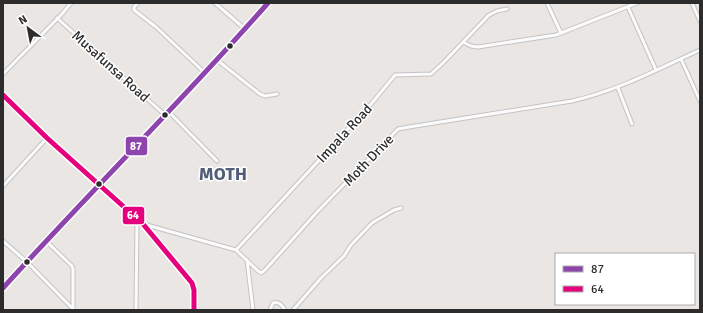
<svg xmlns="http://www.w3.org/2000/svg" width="703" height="313" font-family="Signika,sans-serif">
	<rect width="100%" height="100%" fill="#e9e6e4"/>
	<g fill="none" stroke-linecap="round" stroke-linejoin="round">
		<defs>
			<path id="minor" d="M138,3L134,7V10L156,27L205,73
				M215,3L245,29
				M547,3L561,33
				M692,3L700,21
				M628,7L656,70
				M57,18L165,115
				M463,42L471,46L478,47L556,35L637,3
				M681,59L700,101
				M217,60L260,94L265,96L277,94
				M3,74L62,14L71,3
				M618,88L632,124
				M3,95L47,138L143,224L192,283L194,290V310
				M169,112L217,161
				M3,186L47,138
				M143,224L236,250L258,271L261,273L265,270L317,212L398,129L409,127L572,101C617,91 658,69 700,50
				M3,241L27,262L73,309
				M46,241L72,266L73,269V310
				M236,250L372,103L395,75L431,74L443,63L489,15L497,11L507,9
				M247,260L253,310
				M3,288C90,192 182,101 268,3
				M136,310L137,220
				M270,310L273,303C279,301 282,305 285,310
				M293,310L321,278L344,256L351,245L372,223L394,210L401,208"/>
		</defs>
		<use href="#minor" stroke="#c4c3c4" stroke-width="5"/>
		<use href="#minor" stroke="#fcfbfb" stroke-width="3"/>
		<defs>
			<path id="bus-1" d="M3,288C90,192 182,101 268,3"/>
			<path id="bus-2" d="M3,95L47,138L143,224L192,283L194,290V310"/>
		</defs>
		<use href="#bus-1" stroke="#fff" stroke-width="8"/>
		<use href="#bus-2" stroke="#fff" stroke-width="8"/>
		<use href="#bus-1" stroke="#8e44ad" stroke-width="5"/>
		<use href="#bus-2" stroke="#e5007d" stroke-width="5"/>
	</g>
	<g fill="#2c2c2c" stroke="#fff" stroke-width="1.5">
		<circle cx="230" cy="46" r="3.5"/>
		<circle cx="165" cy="115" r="3.5"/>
		<circle cx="99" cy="184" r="3.5"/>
		<circle cx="27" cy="262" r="3.5"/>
	</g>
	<g text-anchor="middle" stroke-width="3" stroke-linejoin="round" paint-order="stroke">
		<g font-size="14" fill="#2c2c2c" stroke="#fff">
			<text transform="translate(111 66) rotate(42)" y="5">Musafunsa Road</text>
			<text transform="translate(344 133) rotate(-47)" y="5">Impala Road</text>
			<text transform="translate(368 160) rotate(-46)" y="5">Moth Drive</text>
		</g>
		<g font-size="18" font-weight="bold" fill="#525d78" stroke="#fff">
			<text x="223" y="180">MOTH</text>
		</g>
	</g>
	<g stroke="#fff" stroke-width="1.5">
		<rect x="125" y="136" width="23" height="20" rx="4" fill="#8e44ad"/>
		<rect x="122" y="206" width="23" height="19" rx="4" fill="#e5007d"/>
	</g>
	<g font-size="11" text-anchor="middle" font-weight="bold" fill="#fff">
		<text x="136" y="150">87</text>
		<text x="133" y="219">64</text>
	</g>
	<rect width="703" height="313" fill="none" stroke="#2c2c2c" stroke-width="8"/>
	<rect x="555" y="253" width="140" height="52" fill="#ffffff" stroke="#ababab"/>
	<rect x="563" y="266" width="20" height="6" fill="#8e44ad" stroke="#ababab"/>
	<text x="591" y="273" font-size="12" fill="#2c2c2c">87</text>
	<rect x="563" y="286" width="20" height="6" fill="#e5007d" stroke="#ababab"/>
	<text x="591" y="293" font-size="12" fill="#2c2c2c">64</text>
	<g transform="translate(28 28) rotate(328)" stroke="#ffffff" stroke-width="3" paint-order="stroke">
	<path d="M0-3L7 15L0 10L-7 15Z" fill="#2c2c2c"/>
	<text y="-6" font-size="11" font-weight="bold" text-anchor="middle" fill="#2c2c2c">N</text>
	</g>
</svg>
